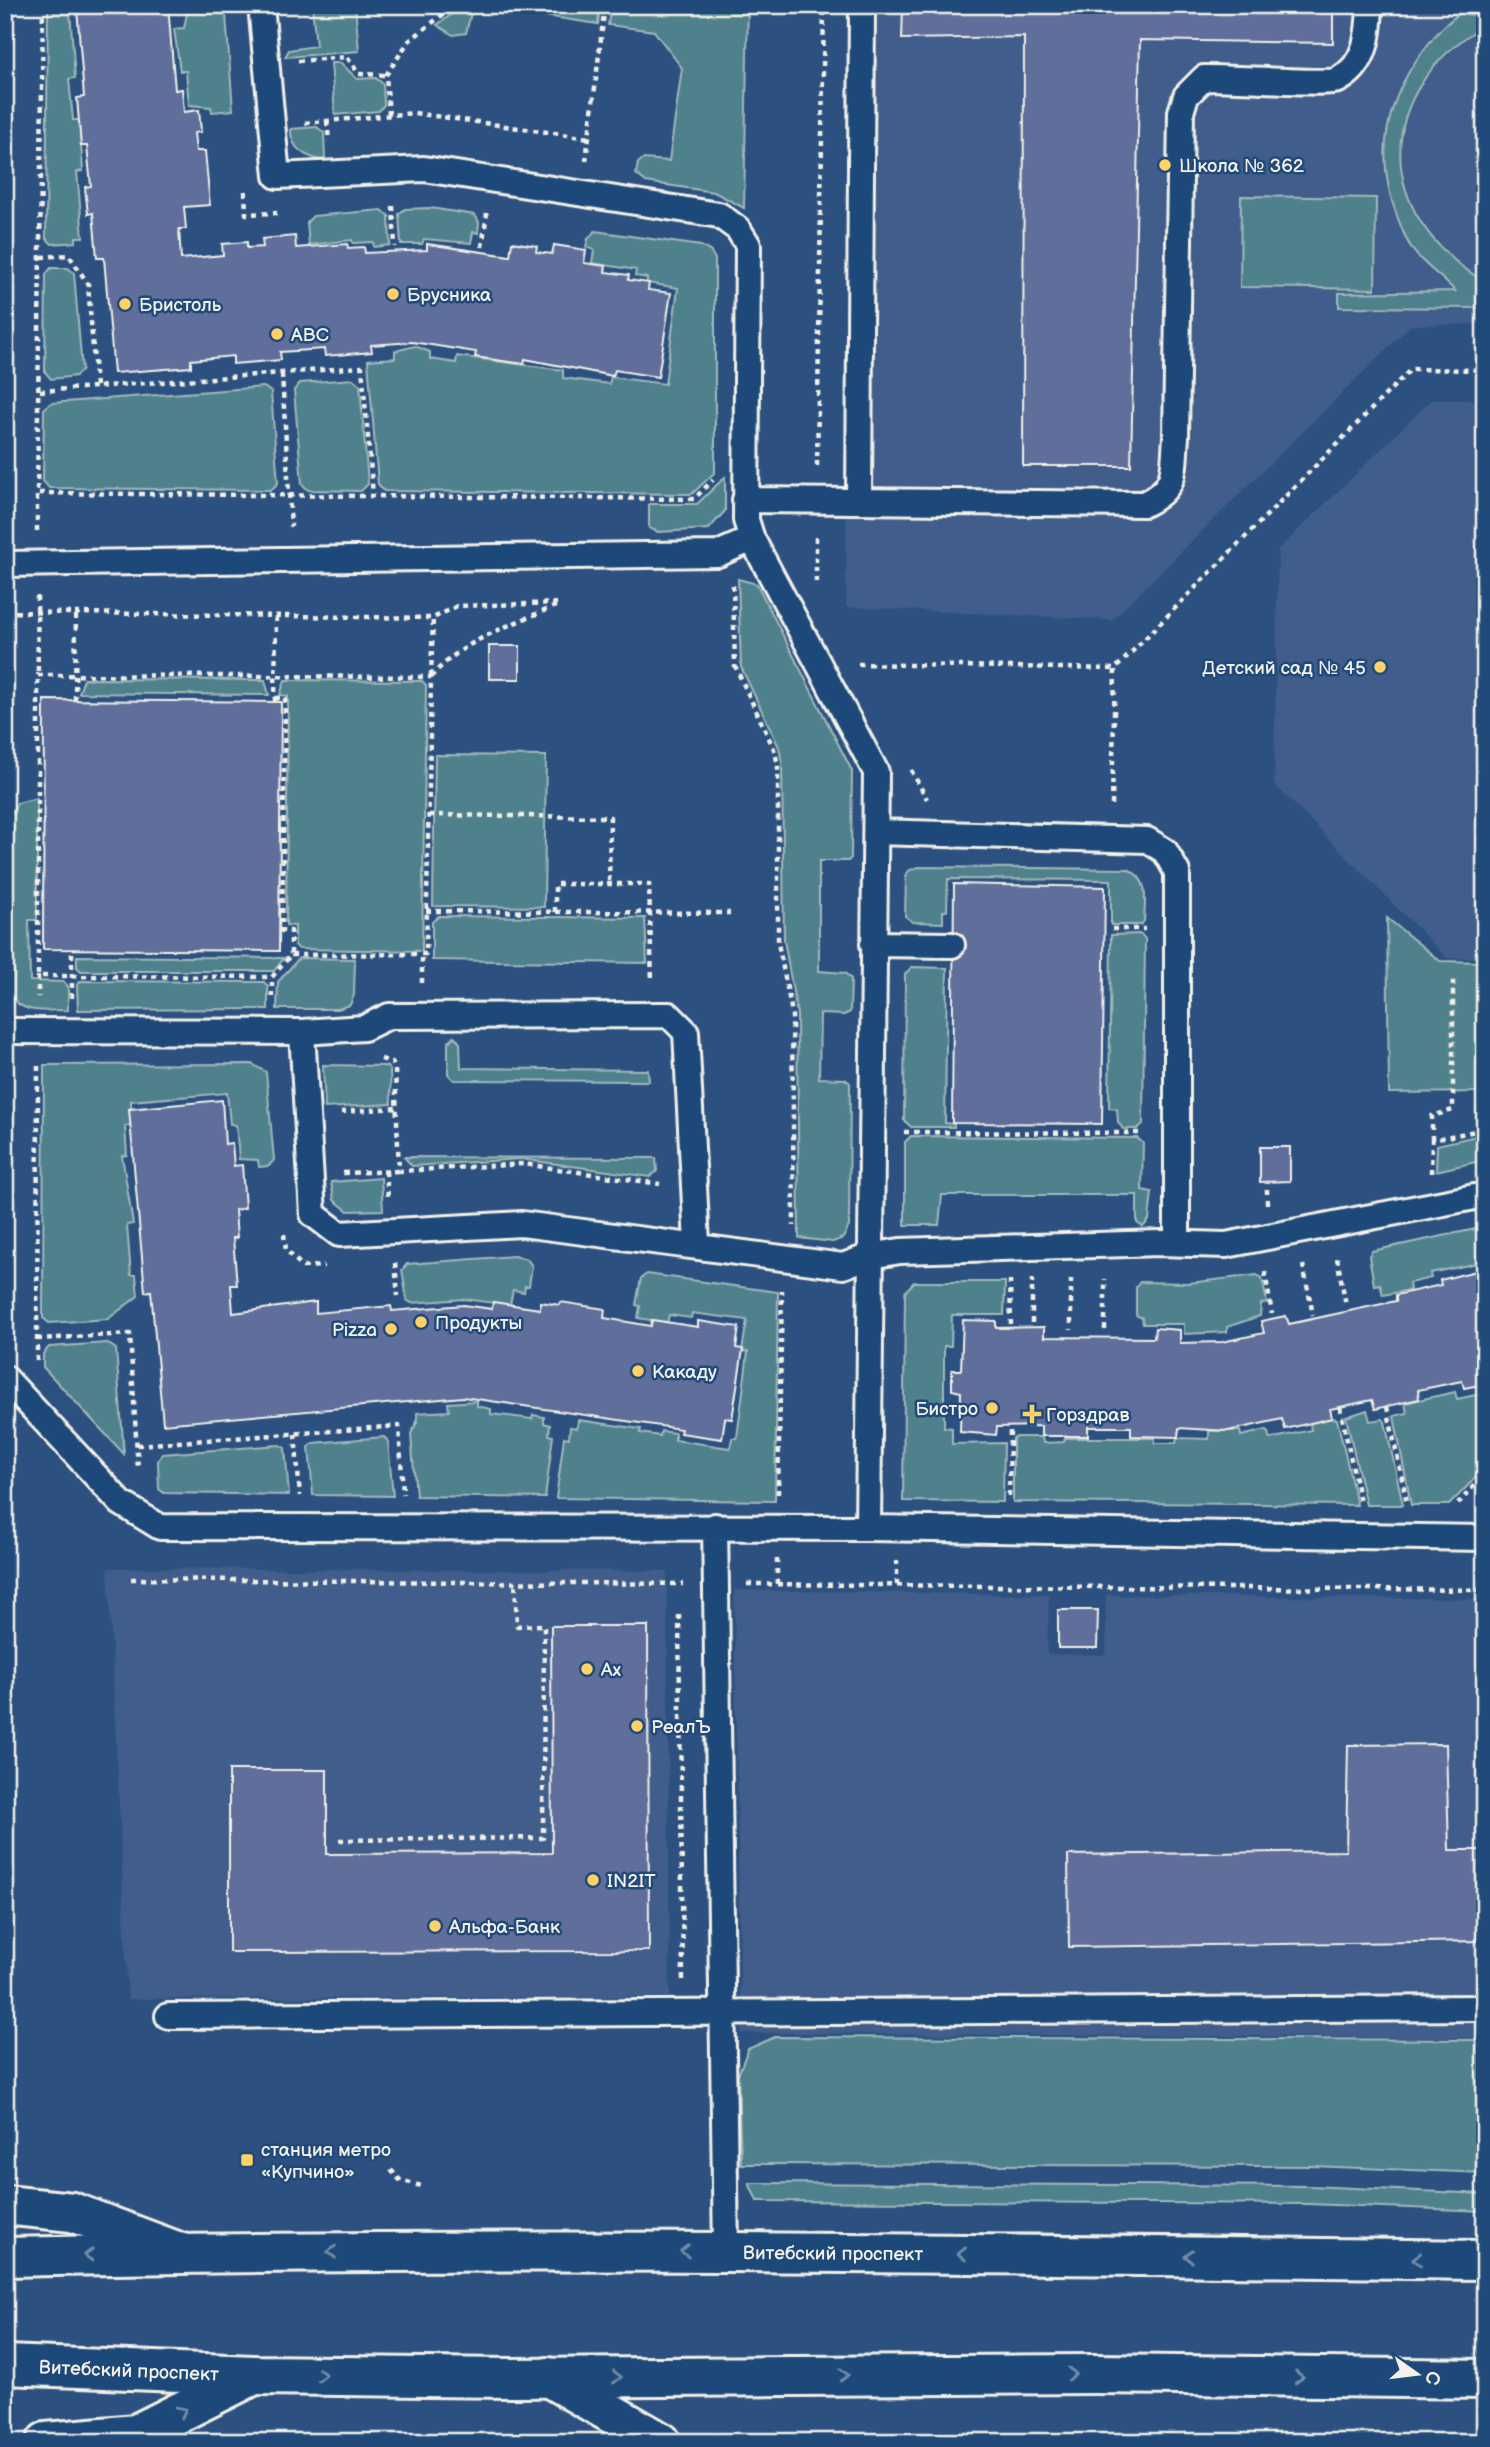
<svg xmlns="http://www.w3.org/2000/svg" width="1490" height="2447" font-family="'Balsamiq Sans',sans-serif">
	<rect width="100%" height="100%" fill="#2c5181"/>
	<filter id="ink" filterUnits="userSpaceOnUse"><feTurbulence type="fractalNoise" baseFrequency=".0143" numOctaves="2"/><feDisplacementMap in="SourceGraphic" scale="14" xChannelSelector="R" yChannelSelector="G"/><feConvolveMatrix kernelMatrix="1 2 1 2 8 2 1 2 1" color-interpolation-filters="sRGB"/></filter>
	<g filter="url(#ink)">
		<path fill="#3f5d8b" d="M846,5H1485V324L1411,325L1112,620L846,607Z
			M1431,400H1485V958H1447L1274,784L1278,550Z
			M108,1568L667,1571L670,1997L128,1999Z
			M734,1590L1049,1595L1047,1654L1106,1655V1595L1485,1599V2038L741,2033Z"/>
		<path fill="#50818c" stroke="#a2b9ba" stroke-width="2" d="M48,5H64L65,11H70L75,78L69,79L73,120H79L83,171L77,172L83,237H76V242L52,244L46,238Z
			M312,5H355L359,51L285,57L289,50L316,46Z
			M465,5H473L466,33L453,35L437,25Z
			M474,5H600L598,24Z
			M611,5H748L744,208L714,192L646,182L636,174L638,163L643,159L669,161L682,68L654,31L608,25Z
			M1475,5H1485V25C1371,91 1373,216 1485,282V308L1339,307V293L1455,291C1443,278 1428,268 1416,254C1407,244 1402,229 1397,216C1376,161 1384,108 1417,59C1433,37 1449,16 1475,5Z
			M219,10L226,15L233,110L212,112L211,107L189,105L186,71H180L174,29L184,28L187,13Z
			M331,63H341L357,79L376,78L383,84L384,105L379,111L335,115Z
			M317,127L324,133L325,159L322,160C305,157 290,148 291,129Z
			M1241,196L1376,198L1375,289L1240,287Z
			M430,208L475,215L479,222L478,233L473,232L471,243L424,239L422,244H401L399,214L405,209Z
			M382,210L389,216L390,245L374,247L373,242L353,243L352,240L309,245L307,222L313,216Z
			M595,231L701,246L711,252L715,259V472L692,494L384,491L378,484L368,360L395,358V351L415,346L430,352V359L456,363L457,356L563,370V378L609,384L611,377L665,384L678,288L647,283V278L635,276L636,270L592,263L594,250L586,247L588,239Z
			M51,268H68L74,273L82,370L76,376L51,379L45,372L46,274Z
			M353,379L360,385L368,484L361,491L308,490L302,484L294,390L300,383Z
			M264,387L271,392L278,483L271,490L49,488L43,481L44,409L51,403Z
			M725,477V511L709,529L658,532L649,528V504H697Z
			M738,579L757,584L852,771L851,858L848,861H819V971L845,973L851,979L850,1012L844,1015L820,1014L819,1078L845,1079L850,1083L849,1226L843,1238L833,1242L799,1238L797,1014L784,940L782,763L779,747L741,667Z
			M84,679L265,680L269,695L79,693Z
			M285,680L422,681L426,685L422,951L299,949L295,945V926L286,925L288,696L280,695Z
			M435,755L546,756L544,907L433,906Z
			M37,798V920H29L30,981L64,982L68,986V1010C47,1010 21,1016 11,994L8,821L17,803Z
			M918,867L1128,869C1150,879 1145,900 1144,921L1141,925H1111V880L948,879L947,911H943V923L913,922L905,916L906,877L908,871Z
			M439,916L645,918L647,963L432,960V922Z
			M1387,918L1440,961L1482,962L1484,1092L1389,1093Z
			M1141,934L1145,939L1143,1124L1137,1129H1123L1118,1122L1117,1109L1109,1108L1111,935Z
			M77,956L284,958L274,971H81L77,967Z
			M299,958L355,959L354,995L350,1005L338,1009H277L278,982Z
			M912,967L947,968L945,1123L954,1124V1127H911L904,1120L905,974Z
			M81,981L264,982L268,986V1009L78,1010L77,985Z
			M454,1036L460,1043L461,1068L648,1070L649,1081L454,1080L448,1074V1043Z
			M252,1064L266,1072L274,1160L269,1166L259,1167L258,1160L239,1159L236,1125L230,1124L227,1093L131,1101V1125L125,1126L127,1155L122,1156L133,1224L127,1225L131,1275H136L138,1296L108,1319L49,1323L43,1318L44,1065Z
			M323,1065L386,1066L390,1070L391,1104L325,1108Z
			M1485,1134V1160L1436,1171L1437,1145Z
			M911,1136L1137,1138L1143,1143L1142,1190L1152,1192L1149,1220L1143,1227L1137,1223V1195H942L939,1225H905V1142Z
			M404,1157L656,1158L657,1171L650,1177L521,1159L412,1166Z
			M381,1178L383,1210L348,1211L334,1200L331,1182Z
			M1485,1227V1269L1483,1262L1430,1273L1431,1278L1409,1283L1410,1290L1383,1295L1380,1284L1374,1285L1369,1256L1372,1251Z
			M514,1256L527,1259L532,1266L529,1286H525L524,1292L513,1290L510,1305L464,1299L411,1303L407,1300L402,1270L407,1264Z
			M647,1274L778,1292L775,1501L556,1498L564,1437L569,1438L570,1427L577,1428L578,1420L641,1429L640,1433L660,1436L661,1431L675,1433V1440L730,1448L732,1438H737L748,1352L742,1351L747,1320L692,1313L691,1318L669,1315L667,1323L638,1318L640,1306L636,1305L641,1278Z
			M1257,1275L1262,1278L1267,1303L1261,1304L1260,1316L1227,1327V1332L1184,1334V1324H1143L1142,1318L1136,1315V1287L1140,1282L1189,1283Z
			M914,1282H1005L1004,1315H952L951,1346H944V1427L952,1428V1444L1004,1443L1003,1502L903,1501L905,1292Z
			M107,1343L116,1349L124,1454L43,1367V1354L49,1347Z
			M1455,1392L1457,1399L1485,1393V1468L1449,1505H1411L1394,1416L1407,1413L1405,1403Z
			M477,1401V1406L491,1409V1414L532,1419L533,1415L544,1417V1423L550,1425L549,1435L553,1436L545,1498L416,1496L411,1434L417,1422V1413L449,1411L448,1403Z
			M1367,1410L1370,1421L1383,1419L1385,1422L1403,1505H1366L1346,1417Z
			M1332,1418L1337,1419L1357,1505L1013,1502V1438L1017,1437H1042L1043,1443L1064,1442L1065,1438H1155V1443H1176L1177,1438L1209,1439V1431H1240L1241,1436L1267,1430L1270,1439L1311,1430L1310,1423Z
			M384,1437L388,1441L393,1496L313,1495L309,1447L313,1443Z
			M280,1445L285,1448L289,1495L164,1493L159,1489L158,1461L162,1454Z
			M775,2037L1485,2040V2173L1310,2166L741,2164L738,2075L748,2049Z
			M749,2183L1310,2186L1485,2194V2211L1308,2204L757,2201Z"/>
		<path fill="#5f6e9b" stroke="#f4f1e8" stroke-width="2" d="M70,5H168L175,90L182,89L184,112L199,110L201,132L194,133L196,151H205L210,205L184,207L186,229H179L181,259L223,255L222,244L247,242V248L263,247L262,239L295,236L296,248L347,244L348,248L364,247L365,253L427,250V244L510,256L512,242L537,246L536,252L552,254L554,245L586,250L584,263L606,266L605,272L629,275L628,280L649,283L648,290L671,293L658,377L615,370L613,376L525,359L524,364L475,357L476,352L412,342L371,345L372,352L325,356L324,349L280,352L281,360L233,364V356L191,360V367L114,373L104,258H97L93,213L88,214L85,187L91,186L87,146H81L77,98L84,97L77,8H70Z
			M903,5H1333V43L1140,40L1131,466H1023L1024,37L902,39Z
			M489,646H520V679H489Z
			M44,700L281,702L279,951L43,949Z
			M954,884L1105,887L1102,1124L952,1123Z
			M222,1100L225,1144L232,1143L234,1166L242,1165L245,1208L235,1210L237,1238H233L237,1285H231L233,1313L316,1302V1313L391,1306L392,1311L464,1305L492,1309L493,1302L540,1309V1302L560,1305L561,1302L605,1309L604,1318L651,1326L652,1320L698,1327V1321L739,1327L736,1348L743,1349L732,1419L725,1418L722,1439L680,1433L681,1429L463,1397L163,1424L151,1291L145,1292L129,1109Z
			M1260,1147H1290V1181L1260,1182Z
			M1476,1271L1481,1292H1485V1384L1464,1388L1462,1381L1418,1390L1419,1399L1375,1409L1372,1400L1340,1407L1330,1409L1332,1418L1285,1429L1282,1419L1228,1431L1179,1428L1178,1437L1131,1436V1427H1088V1436H1041V1426L997,1427L996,1435L960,1432L961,1392L952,1390V1370H961L963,1320L996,1321V1328L1044,1327V1337L1154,1338L1155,1328L1180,1330V1343L1222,1342L1264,1333L1261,1321L1286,1316L1289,1324L1396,1301V1295L1441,1285L1440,1280Z
			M1058,1610H1098L1097,1648H1058Z
			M551,1626H648L649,1951L229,1952V1770H327V1854L552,1853Z
			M1446,1744L1449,1850H1485V1941L1069,1947L1068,1855L1346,1851L1348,1745Z"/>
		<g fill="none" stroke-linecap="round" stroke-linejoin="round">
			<defs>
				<path id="service" d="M745,500L1144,504C1178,487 1173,472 1176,437L1181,112L1186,96L1204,78C1226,77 1328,85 1338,80C1367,65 1369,33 1370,5
					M859,501L862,5
					M5,564L718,554L752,539
					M877,832L1147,840L1165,851L1177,872V1243
					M873,944L952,945
					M5,1031L302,1032L364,1028L389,1016L669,1015L686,1032L697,1244
					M302,1032L313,1214L339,1234L522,1224L843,1266L870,1256L900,1251L1160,1243L1226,1245L1485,1195
					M5,1378L121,1503L160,1527L868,1528L876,772L752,539L746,520L748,245L738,229L719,215L424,169L277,176L261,5
					M715,1526L726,2251
					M868,1528L1485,1538
					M168,2016L1485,2008"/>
				<path id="minor" d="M5,2205L72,2212L182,2253
					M548,2377L661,2442
					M46,2442L136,2434L254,2375"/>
				<g id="primary">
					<path id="s1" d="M5,2257C498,2246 992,2254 1485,2260"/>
					<path id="s2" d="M5,2365L254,2375L511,2378L1096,2374L1485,2379"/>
				</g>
			</defs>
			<use href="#service" stroke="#f4f1e8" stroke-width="30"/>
			<use href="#minor" stroke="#f4f1e8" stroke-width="44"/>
			<use href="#primary" stroke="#f4f1e8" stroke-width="44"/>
			<path stroke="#f4f1e8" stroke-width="4.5" stroke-dasharray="5 5" stroke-linecap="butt" d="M43,5L37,493L694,499L713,480
				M298,61L347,57L359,74L386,75
				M389,115L386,75L409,41L455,5
				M327,121L329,141
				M305,123L414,113L589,138
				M586,161L605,5
				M245,191L246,214L277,213
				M393,206L395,247
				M482,247L487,213
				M41,257L69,255L88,284L96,387
				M282,374L291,527
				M40,391L362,367L373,495
				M817,466L824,5
				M37,531V493
				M816,582V535
				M733,585L735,666L774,749L778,764V943L792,1013L794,1226
				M37,596L38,674
				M5,612L433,618L457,606L562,603
				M858,664L1115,669L1411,369L1485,370
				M431,676L433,618
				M431,677C463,639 514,624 558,605
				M275,698H285L282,931H291V955L272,977L38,976V675L431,677L426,954L291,955
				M75,700L76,612
				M275,702L276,615
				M911,770L927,799
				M1112,805L1115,669
				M429,815L610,817L609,884
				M426,911L730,913
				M555,912V884H649L652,982
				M1112,929H1145
				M38,976V997
				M422,983V954
				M272,997V977
				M72,998V949
				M381,1059L392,1062L395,1069L399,1171L524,1164L660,1184
				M341,1112L396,1108
				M904,1132L1144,1133
				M1432,1140V1116L1453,1110V980
				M386,1171L388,1198
				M343,1173L399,1171
				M1431,1173L1432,1140L1485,1129
				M1267,1204V1183
				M284,1234L286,1250L303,1267L324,1266
				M1337,1258L1346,1305
				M395,1263L398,1296
				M1303,1265L1313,1315
				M1265,1272L1272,1314
				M1071,1279V1330
				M1010,1280L1011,1324
				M1032,1323V1279
				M1105,1330V1279
				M37,1339L130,1334L138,1470
				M37,1361L38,1066
				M1340,1407L1360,1502
				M1387,1407L1407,1503
				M295,1434L300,1496
				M137,1445L399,1426L403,1494
				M778,1494L782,1290
				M1009,1496L1010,1427
				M1458,1504L1485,1473
				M131,1579L683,1584
				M747,1584L1485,1590
				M777,1584V1559
				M897,1585V1561
				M679,1615L683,1980
				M339,1840L543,1838L544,1625L517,1626L515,1581
				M391,2170L400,2180L425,2187"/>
			<use href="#service" stroke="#1f4a7a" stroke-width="24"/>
			<use href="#minor" stroke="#1f4a7a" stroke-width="38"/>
			<use href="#primary" stroke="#1f4a7a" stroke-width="38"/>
		</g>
		<defs><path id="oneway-chevron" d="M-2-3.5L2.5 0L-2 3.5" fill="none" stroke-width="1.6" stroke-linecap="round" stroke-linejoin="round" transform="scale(1.75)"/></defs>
		<g stroke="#748da6">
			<use href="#oneway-chevron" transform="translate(685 2251) rotate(180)"/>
			<use href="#oneway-chevron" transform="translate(332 2252) rotate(180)"/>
			<use href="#oneway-chevron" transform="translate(962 2254) rotate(-179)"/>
			<use href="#oneway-chevron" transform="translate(89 2255) rotate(179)"/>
			<use href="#oneway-chevron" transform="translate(1189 2256) rotate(-179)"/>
			<use href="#oneway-chevron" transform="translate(1417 2259) rotate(-179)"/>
			<use href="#oneway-chevron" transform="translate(1072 2374)"/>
			<use href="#oneway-chevron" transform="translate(322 2375) rotate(1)"/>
			<use href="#oneway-chevron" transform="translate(844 2375)"/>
			<use href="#oneway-chevron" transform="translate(617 2377)"/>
			<use href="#oneway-chevron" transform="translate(1299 2377) rotate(1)"/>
			<use href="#oneway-chevron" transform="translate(182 2411) rotate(-27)"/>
		</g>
	</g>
	<g fill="#ffd166" stroke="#1f4a7a" stroke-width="2.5">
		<circle cx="1165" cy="165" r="7"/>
		<circle cx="393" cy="294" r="7"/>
		<circle cx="125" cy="304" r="7"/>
		<circle cx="277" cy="334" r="7"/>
		<circle cx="1380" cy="667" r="7"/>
		<circle cx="421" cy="1322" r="7"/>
		<circle cx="391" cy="1329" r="7"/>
		<circle cx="638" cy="1371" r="7"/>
		<circle cx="992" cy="1408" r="7"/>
		<path d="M1028.5 1403.5h7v7h7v7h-7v7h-7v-7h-7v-7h7z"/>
		<circle cx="587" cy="1669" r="7"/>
		<circle cx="637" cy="1726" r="7"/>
		<circle cx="593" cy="1880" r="7"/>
		<circle cx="435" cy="1926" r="7"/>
		<rect x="240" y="2153" width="14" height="14" rx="3.5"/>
	</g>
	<g text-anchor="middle" stroke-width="5" stroke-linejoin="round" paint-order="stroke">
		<g font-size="19" fill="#f4f1e8" stroke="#1f4a7a" text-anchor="start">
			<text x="1179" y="172">Школа № 362</text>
			<text x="407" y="301">Брусника</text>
			<text x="139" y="311">Бристоль</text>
			<text x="291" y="341">ABC</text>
			<text x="1366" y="674" text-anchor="end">Детский сад № 45</text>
			<text x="435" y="1329">Продукты</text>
			<text x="377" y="1336" text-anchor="end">Pizza</text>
			<text x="652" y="1378">Какаду</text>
			<text x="978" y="1415" text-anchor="end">Бистро</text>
			<text x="1046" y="1421">Горздрав</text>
			<text x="601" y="1676">Ах</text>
			<text x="651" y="1733">РеалЪ</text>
			<text x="607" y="1887">IN2IT</text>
			<text x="449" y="1933">Альфа-Банк</text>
			<text x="261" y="2156">станция метро<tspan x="261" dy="22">«Купчино»</tspan></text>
		</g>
		<g font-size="19" fill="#f4f1e8" stroke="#1f4a7a">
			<text dy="7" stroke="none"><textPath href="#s1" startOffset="828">Витебский проспект</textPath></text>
			<text dy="7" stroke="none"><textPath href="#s2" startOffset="124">Витебский проспект</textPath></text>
		</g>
	</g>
	<rect width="1490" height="2447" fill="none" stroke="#1f4a7a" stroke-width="28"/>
	<rect x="14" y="14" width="1462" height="2419" fill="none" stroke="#f4f1e8" stroke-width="2.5" filter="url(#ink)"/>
	<g transform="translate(1417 2374) rotate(104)" stroke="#1f4a7a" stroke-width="5" paint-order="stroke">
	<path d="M0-5L12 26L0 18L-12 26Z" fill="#f4f1e8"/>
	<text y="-10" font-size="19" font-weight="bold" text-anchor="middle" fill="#f4f1e8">С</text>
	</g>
</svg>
